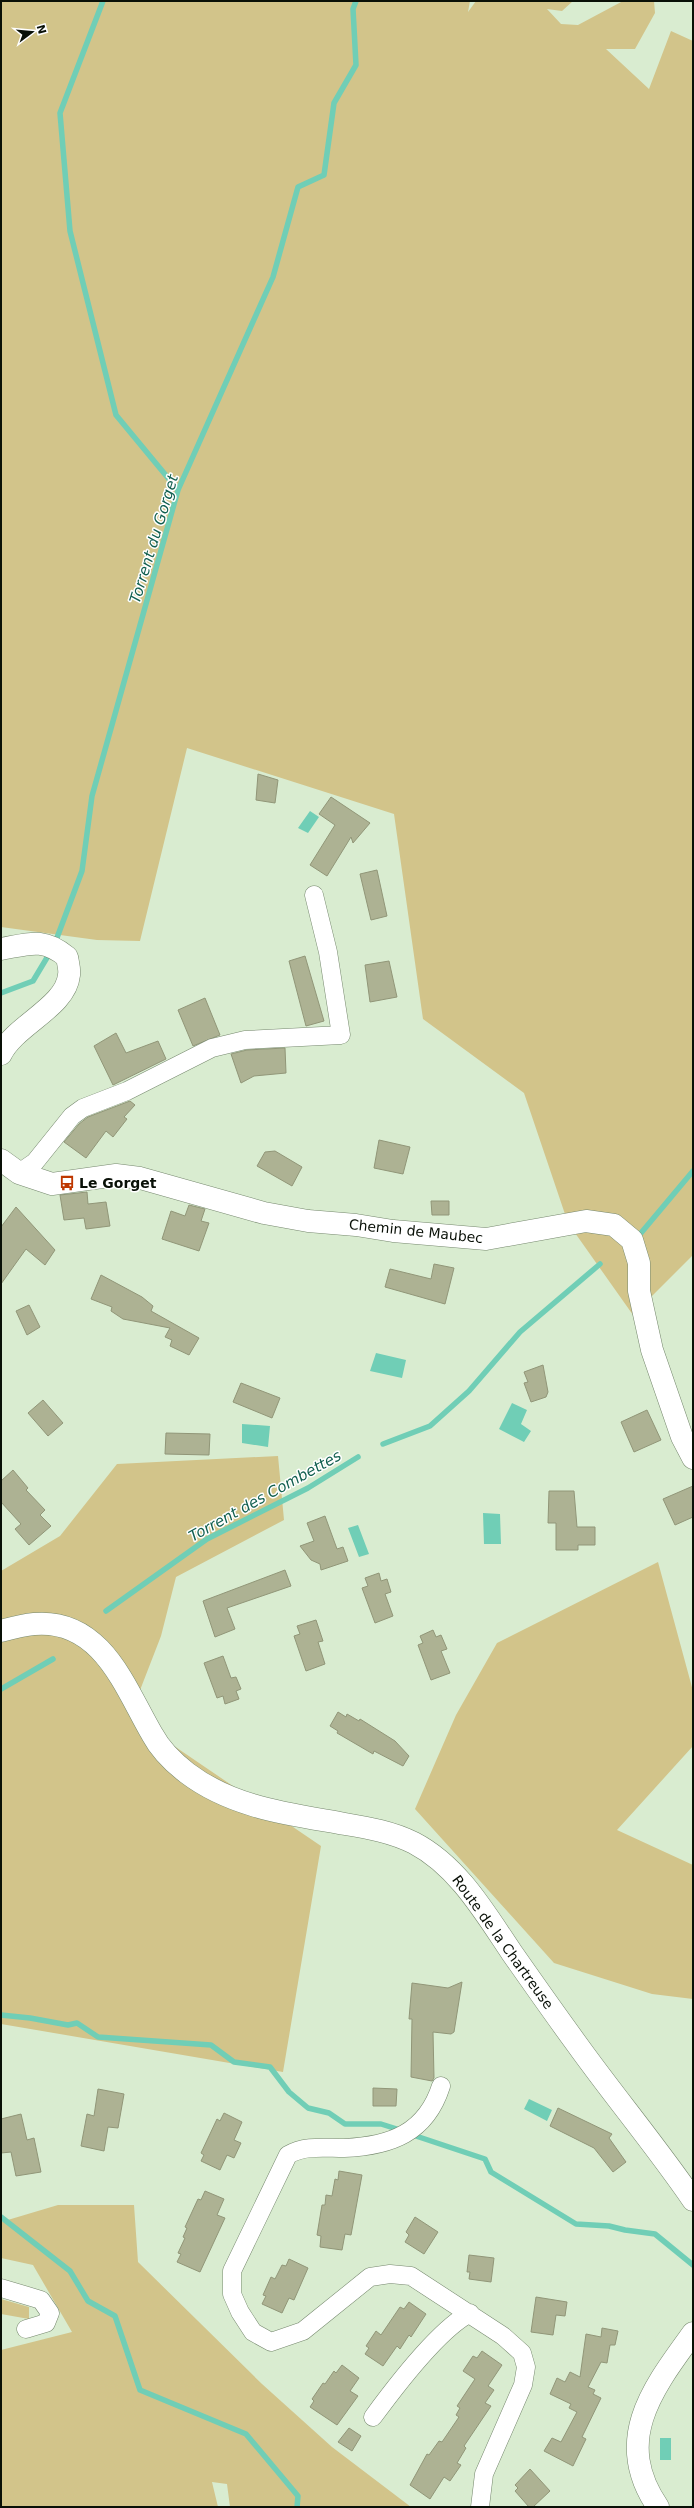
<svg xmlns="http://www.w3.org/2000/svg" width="694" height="2508" font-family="'DejaVu Sans',sans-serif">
	<rect width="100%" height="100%" fill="#d9ecd0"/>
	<path fill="#d2c48a" d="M1,1H470L468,12L476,1H573L562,11L547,9L561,24L578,25L623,1H654L655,13L635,49H606L649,89L671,31L693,41V1255L633,1315L568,1223L524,1093L423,1019L394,814L187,748L140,941L97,940L1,927Z
		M278,1456L284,1520L176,1577L161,1636L130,1716L321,1846L283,2072L1,2024V1571L60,1536L117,1464Z
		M658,1562L693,1691V1746L617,1830L693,1865V1999L652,1994L554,1963L415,1809L456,1715L497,1643Z
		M58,2205H134L138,2262L262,2384L332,2447L411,2507H230L227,2484L212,2482L218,2507H2L1,2350L72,2332L33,2265L1,2258V2222Z
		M1,2299L29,2307V2319L1,2314Z"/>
	<path fill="#70ceb6" d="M310,811L319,817L308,833L298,828Z
		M376,1353L406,1360L402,1378L370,1371Z
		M512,1403L527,1410L521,1424L531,1431L524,1442L499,1429Z
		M242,1424L270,1426L268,1447L242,1443Z
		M483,1513L500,1514L501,1544H484Z
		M358,1525L369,1554L359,1557L348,1528Z
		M529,2099L552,2110L547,2121L524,2109Z
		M660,2438H671V2460H660Z"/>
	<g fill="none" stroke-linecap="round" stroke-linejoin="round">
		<path stroke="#70ceb6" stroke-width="5.5" d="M103,1L60,113L70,231L116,415L178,490
			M55,943L82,871L92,796L178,490L273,277L298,187L324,175L334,103L356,65L353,9L356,1
			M1,993L33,981L51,951
			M641,1233L693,1171
			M383,1444L430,1426L469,1391L520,1332L600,1264
			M106,1611L207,1539L308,1488L358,1457
			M1,1689L53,1659
			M1,2015L30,2018L68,2025L77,2023L98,2037L211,2045L234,2062L270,2067L289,2092L308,2108L329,2113L345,2124H381L400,2130
			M410,2134L485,2159L491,2172L576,2224L609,2226L625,2230L655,2234L693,2265
			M1,2217L70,2271L88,2301L115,2316L140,2390L246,2434L298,2496L297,2507"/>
	</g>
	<path fill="#adb293" stroke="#919678" d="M258,774L278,780L275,803L256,800Z
		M331,797L370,823L353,843L351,837L327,876L310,865L335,825L319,814Z
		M377,870L387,916L371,920L360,874Z
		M305,956L324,1021L306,1026L289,961Z
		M389,961L397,997L370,1002L365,965Z
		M205,998L220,1035L193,1046L178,1010Z
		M116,1033L126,1053L158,1041L166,1059L113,1085L94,1046Z
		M285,1048L286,1073L254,1076L241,1083L231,1054L247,1050Z
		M130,1101L135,1105L124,1117L127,1119L113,1137L106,1131L86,1158L64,1142L79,1124L88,1117Z
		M379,1140L410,1147L403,1174L374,1168Z
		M275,1151L302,1167L292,1186L257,1166L265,1152Z
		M87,1192L88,1204L106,1202L110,1226L86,1229L84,1218L64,1220L60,1195Z
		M431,1201H449V1215H432Z
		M189,1205L205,1209L201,1221L209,1223L199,1251L162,1239L171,1211L185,1216Z
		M16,1207L55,1250L45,1265L26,1249L1,1284V1227Z
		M434,1264L454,1268L445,1304L385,1287L390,1269L431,1279Z
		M101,1275L142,1297L153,1306L151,1311L199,1338L189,1355L170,1346L172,1340L165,1337L170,1328L123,1319L111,1311L112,1307L91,1299Z
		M29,1305L40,1327L27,1335L16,1311Z
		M543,1365L548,1392L546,1397L531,1402L524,1383L528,1382L524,1372Z
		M241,1383L280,1398L272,1418L233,1402Z
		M43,1400L63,1423L48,1436L28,1413Z
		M647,1410L661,1440L634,1452L621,1422Z
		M166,1433L210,1434L209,1455L165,1454Z
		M13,1470L28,1488L26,1490L45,1510L40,1515L51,1526L29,1545L15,1529L21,1524L1,1502V1481Z
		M693,1486V1517L675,1525L663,1499Z
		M549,1491H574L577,1527H595V1545H578V1550H556V1523H548Z
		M325,1516L337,1549L343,1547L348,1561L321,1570L320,1564L311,1560L300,1546L314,1541L307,1523Z
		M285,1570L291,1586L227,1608L235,1629L215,1637L203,1601Z
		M379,1573L381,1581L387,1579L391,1592L385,1594L393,1616L375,1623L362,1588L368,1586L365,1578Z
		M316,1620L323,1641L318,1642L325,1664L306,1671L294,1636L300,1634L297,1626Z
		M433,1630L436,1637L441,1635L447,1649L441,1651L450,1673L431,1680L418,1645L423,1643L420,1636Z
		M223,1656L231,1678L236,1677L241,1689L236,1691L239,1699L225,1704L223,1696L217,1698L204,1663Z
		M338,1712L346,1717L347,1714L359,1721L360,1719L395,1741L409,1756L403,1766L374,1751L373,1754L337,1733L338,1731L330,1726Z
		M462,1982L454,2032L451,2034L433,2032L434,2078L432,2081L411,2077L412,2019H409L412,1983L448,1988Z
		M373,2088L397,2089L396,2106H373Z
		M98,2089L124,2094L118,2128L108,2127L104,2151L81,2146L87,2114L94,2116Z
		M558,2108L612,2134L609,2138L626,2162L613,2172L594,2148L550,2126Z
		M224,2113L242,2122L234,2140L241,2143L234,2158L227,2155L220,2170L201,2161L204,2155L201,2153L217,2119L220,2121Z
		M21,2114L27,2140L34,2138L41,2172L16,2176L11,2152L1,2153V2119Z
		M339,2171L362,2175L351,2235L345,2234L342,2250L320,2247L321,2236L317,2235L322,2205H325L326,2195L332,2196L335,2179L338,2180Z
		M205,2191L224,2199L217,2215L225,2218L200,2272L177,2262L181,2254L178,2253L185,2238L183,2237L187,2228L185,2227L198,2199L201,2200Z
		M415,2217L438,2232L424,2254L405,2242L409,2235L406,2232Z
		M469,2255L494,2258L491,2282L469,2279L470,2272H467Z
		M289,2259L308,2268L294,2300L289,2298L282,2313L262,2304L266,2296L263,2295L271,2277L275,2279L282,2265L286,2266Z
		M536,2297L567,2302L565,2316L556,2315L553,2335L531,2332Z
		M409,2302L426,2314L411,2337L409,2335L400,2349L397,2346L383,2366L365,2354L369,2348L366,2346L376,2331L381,2335L400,2307L404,2309Z
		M602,2328L618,2331L615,2345H610L607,2363L601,2362L588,2387L595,2390L593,2394L601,2398L582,2437L586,2439L573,2466L544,2451L552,2438L561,2442L577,2412L569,2408L571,2404L550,2394L557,2378L565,2382L570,2372L580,2377L586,2334L601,2337Z
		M482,2351L502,2365L488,2386L494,2390L485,2403L491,2406L464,2446L466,2448L457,2463L461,2465L450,2481L444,2477L430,2499L410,2485L427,2454L429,2455L439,2441L442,2442L459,2417L456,2415L460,2408L457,2406L475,2379L463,2371L473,2356L477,2358Z
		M342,2365L359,2378L350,2391L358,2396L337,2425L310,2407L314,2401L312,2399L323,2383L325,2384L334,2371L336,2373Z
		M349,2428L361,2436L352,2451L338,2442Z
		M530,2469L550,2491L533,2507H529L515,2491L518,2488L515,2485Z"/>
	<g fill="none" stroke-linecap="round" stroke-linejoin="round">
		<defs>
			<path id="street" d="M19,1173L35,1162L72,1116L83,1108L127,1091L212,1048L245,1040L341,1035L328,952L314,895
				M441,2086C426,2133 391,2146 344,2148C324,2148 305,2145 288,2155L232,2271V2294L240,2312L253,2332L271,2342L303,2331L370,2277L390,2274L411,2276L503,2336L522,2353L526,2367L523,2385L484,2474L480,2507
				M1,2288L41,2300L50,2313L46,2323L26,2329
				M373,2417C395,2387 438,2330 470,2313"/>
			<path id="secondary" d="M1,949C29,944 43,937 67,957C68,963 70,970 69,975C66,1007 15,1025 1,1054
				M1,1160L19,1173L52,1184L116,1175L140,1178L264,1213L308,1221L356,1225L393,1231L486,1239L586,1221L614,1225L632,1240L639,1263V1291L652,1350L682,1437L693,1458
				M1,1631C12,1628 23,1625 34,1624C102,1618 125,1688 152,1734C160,1749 174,1763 187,1773C233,1808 290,1814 345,1824C369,1828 392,1832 414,1843C458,1866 485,1913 512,1953C533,1983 554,2013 576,2043C614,2096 656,2146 693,2200
				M658,2507C612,2440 653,2388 693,2333"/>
		</defs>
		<use href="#street" stroke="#76886e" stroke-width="19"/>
		<use href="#secondary" stroke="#76886e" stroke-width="23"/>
		<use href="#street" stroke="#fff" stroke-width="18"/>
		<use href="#secondary" stroke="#fff" stroke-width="22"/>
	</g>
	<defs>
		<symbol id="bus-bare" viewBox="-9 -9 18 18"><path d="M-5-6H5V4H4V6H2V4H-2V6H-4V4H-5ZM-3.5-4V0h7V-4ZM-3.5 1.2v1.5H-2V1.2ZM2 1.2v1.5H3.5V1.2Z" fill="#be3700" stroke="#fff" stroke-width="2.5" paint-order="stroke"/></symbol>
	</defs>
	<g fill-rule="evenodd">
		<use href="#bus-bare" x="56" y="1172" width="22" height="22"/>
	</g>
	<g text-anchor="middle" stroke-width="3" stroke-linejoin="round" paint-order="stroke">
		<g font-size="14" font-weight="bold" fill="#091007" stroke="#fff" text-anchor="start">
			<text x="79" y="1188">Le Gorget</text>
		</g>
		<g font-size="14" fill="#091007" stroke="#fff">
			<text transform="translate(416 1231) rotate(6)" y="5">Chemin de Maubec</text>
			<text transform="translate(503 1942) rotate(54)" y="5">Route de la Chartreuse</text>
		</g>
		<g font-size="15" font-style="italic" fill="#115f4f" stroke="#fff">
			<text transform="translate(154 539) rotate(-73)" y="5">Torrent du Gorget</text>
			<text transform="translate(265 1496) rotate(-29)" y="5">Torrent des Combettes</text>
		</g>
	</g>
	<rect width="694" height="2508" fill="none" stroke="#091007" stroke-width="4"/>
	<g transform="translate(32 32) rotate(74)" stroke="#ffffff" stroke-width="3" paint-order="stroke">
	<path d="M0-3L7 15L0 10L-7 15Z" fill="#091007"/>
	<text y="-6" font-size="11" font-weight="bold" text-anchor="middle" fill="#091007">N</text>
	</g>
</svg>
